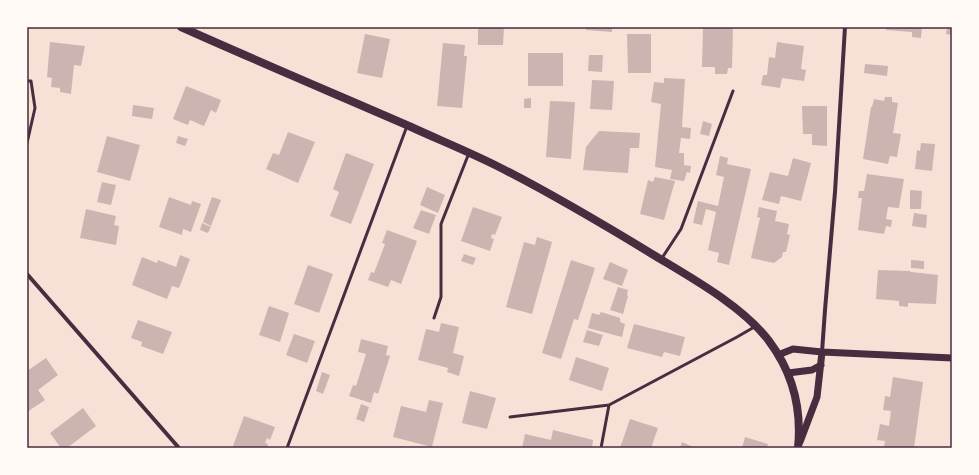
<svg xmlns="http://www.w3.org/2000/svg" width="979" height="475" font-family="'Fira Sans',sans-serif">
	<rect width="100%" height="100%" fill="#f7e1d7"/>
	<path fill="#ccb4b1" d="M478,27H504L503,45H478Z
		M586,27H612V32L586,30Z
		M703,27H733L732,68H728L727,74H715V67H702Z
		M886,27H922L921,38L912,37V32L886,30Z
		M947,27H952V35L946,34Z
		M365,34L390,39L382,78L357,73Z
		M627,34H651V73H628Z
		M50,42L85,46L81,66L74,65L71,94L60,92V88L51,87L52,78L47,77Z
		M777,42L804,46L801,69L806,70L804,81L782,78L780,88L761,85L763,75H767L769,57L775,58Z
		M443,43L465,45L464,56H467L462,108L437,106Z
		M528,53H563V86H528Z
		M589,55H603L602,72L588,71Z
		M865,64L888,66L887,76L864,73Z
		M664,78L685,79L682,127L691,128L690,139L681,138L679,153H684V165L691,166L690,173L687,172L684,181L670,179L672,170L655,167L661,104L651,102L654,82L664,83Z
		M592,80L614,81L612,110L590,109Z
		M186,86L221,100L216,113L211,110L204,126L190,120L188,125L173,119Z
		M885,97H892V102L898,103L893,133L901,134L897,157L890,156L888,164L863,159L871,107H872L874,99L884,101Z
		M531,98V108H524V99Z
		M550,101L575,102L571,159L546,157Z
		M133,105L154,108L152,119L132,116Z
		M802,106H827V146L812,145V134H803Z
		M703,121L712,124L709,136L700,134Z
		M599,131L640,133L639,148H630L628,173L583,170L586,147Z
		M288,132L315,142L298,183L266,169L273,153L279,155Z
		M107,136L140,145L130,181L97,172Z
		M178,136L188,139L185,146L176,143Z
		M921,143L935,144L932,171L915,169L917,150L920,151Z
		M346,153L374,164L351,224L330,216L339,192L333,189Z
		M720,156L728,158L727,164L751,169L729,265L717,262L719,253L708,250L716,212L706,209L702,225L693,223L698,201L718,206L724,177L716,175Z
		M793,158L811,163L801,201L781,196L779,204L762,200L770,172L788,176Z
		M867,174L904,179L899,208L888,207L886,219L892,220L891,227L886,226L884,234L858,230L862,198H858L859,191H864Z
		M655,177L675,181L664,220L640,214L648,180L653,182Z
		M102,182L116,185L111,205L97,202Z
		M427,187L445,195L438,213L420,205Z
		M910,190L922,191L921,209H910Z
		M169,197L191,205L192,201L201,204L191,232L183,229L182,235L159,227Z
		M212,197L221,200L211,226L203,222Z
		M473,207L502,217L495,235L492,234L491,238L494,239L490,251L461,241Z
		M759,207L777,211L775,221L789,224L787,234L790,235L786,252H783L782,257L774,263L751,258L760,218L757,217Z
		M86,209L116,216L114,225L119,226L116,245L80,238Z
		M421,210L436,215L429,234L413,228Z
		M914,213L927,215L926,228L912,226Z
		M202,223L211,227L208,233L200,230Z
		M387,230L417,241L401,284L391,280L388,287L368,280L371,272L374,273L385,244L382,243Z
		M537,237L552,242L532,314L506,307L524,242L535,245Z
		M464,254L476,258L473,265L461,261Z
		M180,255L190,259L179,288L172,286L167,299L132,285L142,257L157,263L158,260L176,267Z
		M571,260L595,268L578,320L574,319L561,359L542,353Z
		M911,260L924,261V269L911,268Z
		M610,262L628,270L622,286L603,279Z
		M308,265L333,274L319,313L294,304Z
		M878,270L910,271L911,272L938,275L936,304L908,303V307L899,306V301L876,299Z
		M618,287L628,290L627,295L628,296L623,314L610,310Z
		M269,306L289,313L280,342L259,335Z
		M601,312L620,318V322L625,324L622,337L588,328L592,313L599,315Z
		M138,320L172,332L163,354L141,346L142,342L131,338Z
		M441,323L459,327L453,353L464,356L459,376L447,372L448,368L418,360L426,329L439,332Z
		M634,324L685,337L680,356L664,352L662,357L627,348Z
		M587,330L603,335L599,346L583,342Z
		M294,334L315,341L307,363L286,355Z
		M361,339L388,346L386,355L390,356L378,394L374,392L371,403L349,396L353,385L356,386L366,354L358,352Z
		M576,357L609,368L602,391L569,380Z
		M46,358L58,375L38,390L45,400L27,412V371Z
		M322,372L330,375L323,394L316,391Z
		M893,377L923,382L914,448H884L885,441L877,440L880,424L889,426L891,411L883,410L885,396L890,397Z
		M470,391L496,398L487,429L462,423Z
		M429,400L443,403L432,447L393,437L401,406L426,412Z
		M361,404L369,407L364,422L356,419Z
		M83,408L96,426L67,448H61L50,433Z
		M244,416L275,427L270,440L267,438L265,443L268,444L267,448H240L233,446Z
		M630,419L658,428L651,448H620Z
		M553,430L593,440L592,448H522L525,434L551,440Z
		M745,437L768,444L767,448H742Z
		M682,442L695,448H680Z"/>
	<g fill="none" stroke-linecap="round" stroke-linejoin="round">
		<path stroke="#4a2c40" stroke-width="3" d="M27,81H31L35,108L27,143
			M662,258L681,229L733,91
			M434,318L441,297V224L469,153
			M510,417L609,405L737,337L756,326
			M287,448L407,126
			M601,448L609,405"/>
		<path stroke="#4a2c40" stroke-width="4" d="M27,274L179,448
			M822,352L825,310L835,192L845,27"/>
		<path stroke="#4a2c40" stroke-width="7" d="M778,355L793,349L822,352L952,358
			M788,373L812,370L821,365
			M800,442L817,397L822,352"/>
		<path stroke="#4a2c40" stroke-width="8" d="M181,27C257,61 333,93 409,126C437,139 467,151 495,165C549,192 601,223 652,254C690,277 743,306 769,341C793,373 802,408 798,448"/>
	</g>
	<rect width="979" height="475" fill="none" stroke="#fffaf5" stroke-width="56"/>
	<rect x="28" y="28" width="923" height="419" fill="none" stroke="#4a2c40" stroke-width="1.5"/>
</svg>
